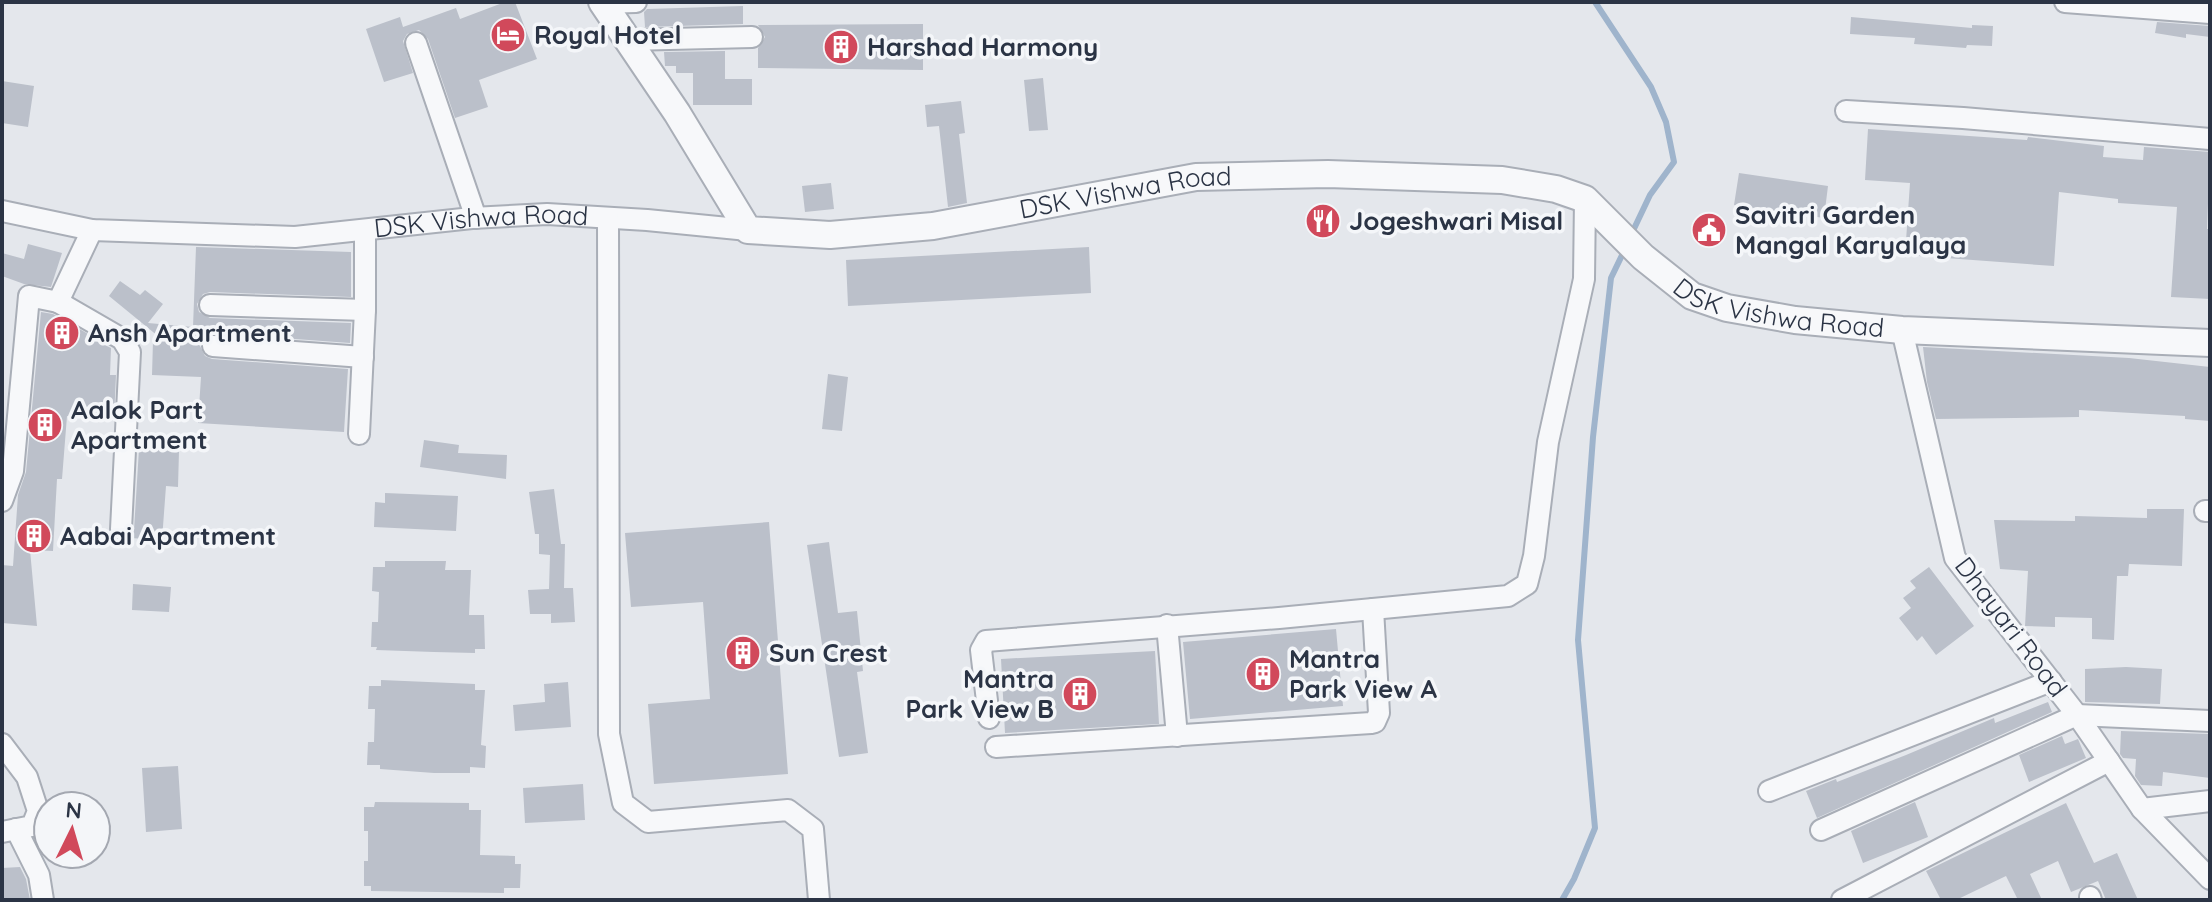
<svg xmlns="http://www.w3.org/2000/svg" width="2212" height="902" font-family="Quicksand,sans-serif">
	<rect width="100%" height="100%" fill="#e4e7ec"/>
	<g fill="none" stroke-linecap="round" stroke-linejoin="round">
		<path stroke="#9fb4cc" stroke-width="6" d="M1595,2L1651,87L1666,122L1674,162L1650,195L1631,235
			M1562,900L1574,879L1595,828L1578,640L1593,437L1611,278L1625,249"/>
	</g>
	<path fill="#bbc0ca" d="M505,2H515L537,59L479,80L488,107L455,118L428,39L419,30L407,34L403,41L413,73L384,82L366,29L400,17L403,27L456,8L460,19Z
		M743,6V24L645,27L644,12L647,9Z
		M1851,17L1972,28V25L1993,26L1992,46L1967,45L1966,48L1914,44L1915,38L1850,34Z
		M2157,22L2210,26V37L2186,34V38L2155,33Z
		M923,24V70L758,68V48L765,37L758,25Z
		M725,51V79H752V105H693V73H676V66H665L664,52Z
		M1043,78L1048,130L1029,131L1024,80Z
		M2,81L34,86L28,127L2,123Z
		M961,101L965,133L959,134L967,203L948,207L939,126L927,127L925,105Z
		M1868,129L2027,140L2028,137L2104,146L2103,157L2143,160L2144,147L2210,152L2207,229H2210V299L2171,297L2177,207L2118,203V199L2059,192L2054,266L1905,255L1910,183L1865,180Z
		M1739,173L1828,186L1824,218L1734,205Z
		M831,183L834,209L805,212L802,186Z
		M28,244L62,253L51,287L24,284L2,276V253L24,259Z
		M196,247L351,252V297L210,292L203,294L197,304L199,312L210,318L351,323L350,343L214,333L203,338L200,346L205,356L212,359L348,369L344,432L198,423L201,377L152,375L153,341H164L109,296L120,281L140,295L145,290L163,304L148,323L193,327Z
		M1089,247L1091,293L848,306L846,260Z
		M41,312L53,314L90,335V338L111,348L110,375H116L114,418L67,416L62,479H57L53,551L30,550L37,626L2,623V565L13,566L18,495L26,472Z
		M1923,347L2129,358L2210,367V421L2185,419V416L2079,410V417L1936,419L1927,382Z
		M828,374L848,377L842,431L822,429Z
		M424,440L459,445L458,453L507,455L506,479L420,467Z
		M139,449L179,451L178,487L166,486L162,540L130,538L134,530Z
		M554,489L561,544H565L564,588H573L575,622L551,623V614H530L528,590L549,589L550,555L539,554V534H535L529,492Z
		M385,493L458,496L456,531L374,527L375,502L385,503Z
		M2147,509H2184L2182,566L2129,564L2128,576H2117L2114,640L2092,639V618L2055,617V627L2025,626L2028,571L2000,569L1994,520L2075,521V516L2147,518Z
		M769,522L788,774L654,784L648,704L710,699L703,602L631,607L625,533Z
		M829,542L838,613L857,611L863,671L857,672L868,753L839,757L807,545Z
		M385,561H446L445,570H471L469,615H484L485,649H475V653L434,652L376,650L377,647H371L372,622H378L379,592L372,591L373,567H385Z
		M1929,567L1974,626L1936,655L1922,636L1917,641L1899,618L1911,608L1903,598L1916,588L1910,581Z
		M133,584L171,587L169,612L132,610Z
		M1336,629L1343,706L1190,719L1183,642Z
		M1155,651L1159,724L1005,733L1001,659Z
		M2126,667L2162,669L2160,704L2085,702V669Z
		M381,680L475,684V690H485L481,745L486,746L485,768L470,767V773H434L380,769V765H367L368,742H374L375,709H368L369,686H381Z
		M568,682L571,727L515,731L513,705L545,702L544,684Z
		M2048,702L2052,712L1817,818L1806,791L1836,779L1837,782L1906,755L1994,718L1995,723Z
		M2121,731L2210,734V778L2163,772L2162,786L2141,785L2135,776L2136,759L2123,758L2120,754Z
		M2062,736L2065,744L2078,739L2086,758L2029,782L2019,755Z
		M178,766L182,829L146,832L142,768Z
		M583,784L585,820L525,823L523,788Z
		M375,802L469,803V810H481L480,855L515,856V864H521L520,888H504V893L371,891V886H364V861H368V831H364V807H374Z
		M1915,802L1928,837L1863,863L1851,831Z
		M2066,803L2094,863L2117,853L2138,900H2106L2098,881L2071,892L2058,861L2030,874L2042,900H2018L2006,876L1956,900H1941L1926,871Z
		M20,867L26,879L30,900H2V868Z"/>
	<g fill="none" stroke-linecap="round" stroke-linejoin="round">
		<defs>
			<g id="minor">
				<path d="M2065,2L2210,13"/>
				<path d="M602,3L636,2"/>
				<path d="M628,40L752,37"/>
				<path d="M416,43L476,218"/>
				<path d="M1846,111L1963,118L2210,139"/>
				<path id="s1" d="M2,211L92,230L295,237L472,218L547,214L647,220L748,230"/>
				<path d="M608,218L609,734L623,803L648,822L788,810L813,829L819,900"/>
				<path d="M58,302L122,339L130,352L121,529"/>
				<path d="M210,305L365,310"/>
				<path d="M1902,330L1955,558L2077,715L2142,809L2210,879"/>
				<path d="M213,346L363,357"/>
				<path d="M359,434L365,310V230"/>
				<path d="M2,501L13,471L29,296L58,302L92,230"/>
				<path d="M2205,511H2210"/>
				<path d="M1167,625L1177,736"/>
				<path d="M989,718L981,650L986,641L1279,618L1508,596L1527,584L1534,556L1548,442L1584,279L1585,199"/>
				<path d="M2,744L27,777L38,811L32,826L2,832"/>
				<path d="M996,747L1371,723L1375,722L1379,713L1373,609"/>
				<path d="M1769,791L2051,681"/>
				<path d="M2142,809L2210,801"/>
				<path d="M16,829L39,875L43,900"/>
				<path d="M1821,830L2077,715L2210,721"/>
				<path d="M2090,897L2091,900"/>
				<path d="M1842,900L2109,761"/>
			</g>
			<g id="tertiary">
				<path id="s2" d="M602,2L677,113L748,230L830,235L933,226L1196,177L1328,174L1502,180L1556,189L1585,199L1643,257L1692,296L1727,308L1795,320L1902,330L2210,343"/>
			</g>
		</defs>
		<use href="#minor" stroke="#a9aeb7" stroke-width="24"/>
		<use href="#tertiary" stroke="#a9aeb7" stroke-width="30"/>
		<use href="#minor" stroke="#f7f8fa" stroke-width="20"/>
		<use href="#tertiary" stroke="#f7f8fa" stroke-width="26"/>
	</g>
	<defs>
		<symbol id="hotel-disc" viewBox="-11 -11 22 22"><circle r="9.5" fill="#d1495b" stroke="#f4f6f9"/><path d="M-6-4.5h1.5V1H6V5H4.5V3h-9V5H-6ZM-4 0a1.8 1.8 0 1 1 3.6 0ZM.5 0V-2.5h3Q6-2.5 6 0Z" fill="#fff"/></symbol>
		<symbol id="building-disc" viewBox="-11 -11 22 22"><circle r="9.5" fill="#d1495b" stroke="#f4f6f9"/><path d="M-4-6H4V6H1V3H-1V6H-4ZM-2.5-4.3h1.7v1.8h-1.7ZM.8-4.3h1.7v1.8H.8ZM-2.5-1h1.7V.8h-1.7ZM.8-1h1.7V.8H.8Z" fill="#fff"/></symbol>
		<symbol id="restaurant-disc" viewBox="-11 -11 22 22"><circle r="9.5" fill="#d1495b" stroke="#f4f6f9"/><path d="M-5-6h1v4h1v-4h1v4h1v-4h1v5L-1.5 .5V6h-2V.5L-5-1ZM5-6V6H3V1.5H1.5Q1.5-4 5-6Z" fill="#fff"/></symbol>
		<symbol id="civic-disc" viewBox="-11 -11 22 22"><circle r="9.5" fill="#d1495b" stroke="#f4f6f9"/><path d="M-.6-6.5H3V-4.5H.6V-3L4-1V1h2V6H-6V1h2V-1L-.6-3ZM-1.2 2.5V6h2.4V2.5Z" fill="#fff"/></symbol>
	</defs>
	<g fill-rule="evenodd">
		<use href="#hotel-disc" x="488" y="15" width="40" height="40"/>
		<use href="#building-disc" x="821" y="27" width="40" height="40"/>
		<use href="#restaurant-disc" x="1303" y="201" width="40" height="40"/>
		<use href="#civic-disc" x="1689" y="210" width="40" height="40"/>
		<use href="#building-disc" x="42" y="313" width="40" height="40"/>
		<use href="#building-disc" x="25" y="405" width="40" height="40"/>
		<use href="#building-disc" x="14" y="516" width="40" height="40"/>
		<use href="#building-disc" x="723" y="633" width="40" height="40"/>
		<use href="#building-disc" x="1243" y="654" width="40" height="40"/>
		<use href="#building-disc" x="1060" y="674" width="40" height="40"/>
	</g>
	<g text-anchor="middle" stroke-width="7" stroke-linejoin="round" paint-order="stroke">
		<g font-size="26" font-weight="bold" fill="#2b3445" stroke="#f4f6f9" text-anchor="start">
			<text x="534" y="44">Royal Hotel</text>
			<text x="867" y="56">Harshad Harmony</text>
			<text x="1735" y="224">Savitri Garden<tspan x="1735" dy="30">Mangal Karyalaya</tspan></text>
			<text x="1349" y="230">Jogeshwari Misal</text>
			<text x="88" y="342">Ansh Apartment</text>
			<text x="71" y="419">Aalok Part<tspan x="71" dy="30">Apartment</tspan></text>
			<text x="60" y="545">Aabai Apartment</text>
			<text x="769" y="662">Sun Crest</text>
			<text x="1289" y="668">Mantra<tspan x="1289" dy="30">Park View A</tspan></text>
			<text x="1054" y="688" text-anchor="end">Mantra<tspan x="1054" dy="30">Park View B</tspan></text>
		</g>
		<g font-size="26" fill="#2b3445" stroke="#f4f6f9">
			<text dy="9" stroke="none"><textPath href="#s2" startOffset="652">DSK Vishwa Road</textPath></text>
			<text dy="9" stroke="none"><textPath href="#s1" startOffset="482">DSK Vishwa Road</textPath></text>
			<text dy="9" stroke="none"><textPath href="#s2" startOffset="1348">DSK Vishwa Road</textPath></text>
			<text transform="translate(2011 627) rotate(53)" y="9">Dhayari Road</text>
		</g>
	</g>
	<rect width="2212" height="902" fill="none" stroke="#2b3445" stroke-width="8"/>
	<g transform="translate(72 830) rotate(5)"><circle r="38" fill="#f4f6f9" stroke="#a4a8b1" stroke-width="2"/>
	<path d="M0-6L14 30L0 20L-14 30Z" fill="#d1495b"/>
	<text y="-12" font-size="22" font-weight="bold" text-anchor="middle" fill="#2b3445">N</text>
	</g>
</svg>
